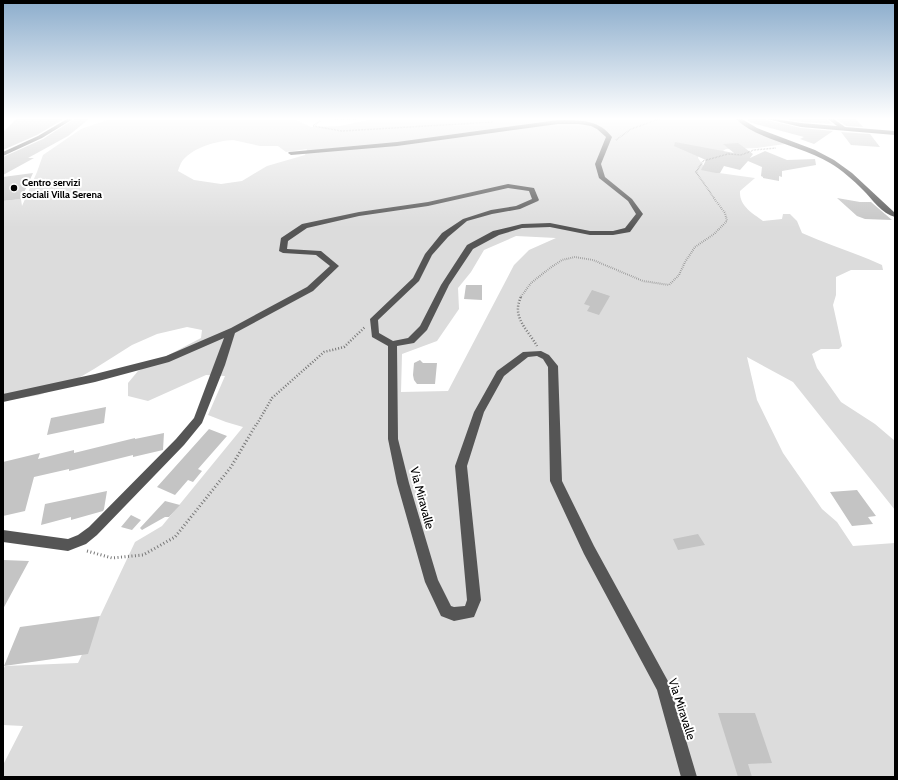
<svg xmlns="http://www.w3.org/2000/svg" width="898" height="780" font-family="Cabin,sans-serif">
	<rect width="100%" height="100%" fill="#fff"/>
	<path fill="#dcdcdc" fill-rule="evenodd" d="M110,119H285L296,120L311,127L340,126L372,119H742L758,129L792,143L757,148L726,149L717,155L699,152L698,158L705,168L719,173L755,178L740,191C739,206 752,213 763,221L782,219L783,214H790L797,221L802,233C829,245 856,253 882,265L883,270H851L836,277V295L833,305L842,346L839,349H821L812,354L817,368L841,402L875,424L895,441V510L793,382L747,357L757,400L783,453L822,509L837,522L853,546L895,543V777H3V765L23,726L3,725V670L5,666L78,663L135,542L162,526L243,427L226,422L208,415L225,376L206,375L148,401L128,396V383L138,371L201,338L202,330L187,327L157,334L132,345L94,369L65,386L39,395L3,401V201L21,199L22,206L37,172L43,155L81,129ZM233,140L260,146H278L286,152L307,149L305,155L267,166L242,181L221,184L194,180L178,171C179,168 181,162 183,160C194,147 217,141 233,140ZM516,236L556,238L529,250L514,265L448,391L401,392L402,354L437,341L459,309L458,288L471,272L484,250Z"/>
	<path fill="#c4c4c4" d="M16,119H59H58H64L37,135L3,150V132Z
		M74,119H89L68,136L28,158H34L3,175V157L43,139Z
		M748,119H766L767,120L801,128L833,131L814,144L800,139L804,137L752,123L748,121Z
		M783,119H827L832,124L801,122Z
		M836,119H856L863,127L846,126Z
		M841,132L870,134L880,147L851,145Z
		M675,142L734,153L723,144L738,143L753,154L750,158L765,151L787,160L815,159L816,165L782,171V177L779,176V181L763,178V177L761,176L762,167L748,161L740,170L724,166L720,173H716L701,170L706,160L674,146Z
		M33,173L21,199L3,201V177Z
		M837,198L860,202H871L892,220L865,219L857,216Z
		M466,285H482V300L464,299Z
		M592,290L610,296L599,315L587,311L590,306L584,304Z
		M420,360L423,363H437L435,384H417L414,380L413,375L414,363Z
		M106,407L104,423L47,435L51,418Z
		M209,429L227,436L198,469L202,471L193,482L188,480L175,495L157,487Z
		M164,433L163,450L133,457V455L69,471V469L34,477L25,511L3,516V462L40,453L38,459L74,450V453L135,438V439Z
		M857,490L876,516L868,517L873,524L852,526L830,492Z
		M107,491L104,509L103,511L71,520V517L41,525L45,504Z
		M165,501L180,505L169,517H165L142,530L140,528Z
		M131,515L141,520L132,530L121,527Z
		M698,534L705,545L678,550L673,539Z
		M3,560L29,561L3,609Z
		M100,616L88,654L4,666L20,627Z
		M718,713H755L772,763L748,764L752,777H738Z"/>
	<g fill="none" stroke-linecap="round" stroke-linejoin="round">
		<path stroke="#777" stroke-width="1.5" stroke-dasharray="0.5 1" stroke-linecap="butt" d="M334,119H357
			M320,121L313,126L342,131L493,122
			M616,140L631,129L659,119
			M714,198L696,172L703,161L728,154L741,155L754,150L776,148"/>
		<path stroke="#777" stroke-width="2" stroke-dasharray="0.5 1.5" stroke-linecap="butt" d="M520,298L531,283L550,268L562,260L575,257L593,260L643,281L669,285L679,275L685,262L695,247L714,234L727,221L725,213L713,197"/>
		<path stroke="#777" stroke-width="2.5" stroke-dasharray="1 2" stroke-linecap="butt" d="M521,297C511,317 528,330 537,346
			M257,424L272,398L324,352L344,347L365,327"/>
		<path stroke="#777" stroke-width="3" stroke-dasharray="1 2.5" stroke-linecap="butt" d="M87,551L112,558L143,555L175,537L231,467L257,423"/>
		<path fill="#555" fill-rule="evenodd" d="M67,119H73L42,138L3,156V152L38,136Z
			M736,119H742L757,128L815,150L834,160L852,173L895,213V217C882,214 872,199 863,190C853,180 842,170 830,163C803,146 757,140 736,119Z
			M767,119H776L801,123L837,126L828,119H834L845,127L895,131V135L801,127Z
			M558,120C578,120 599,119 612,137L601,164L605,177L632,199L643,214L630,232L613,235H590L550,227L522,228L499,235L473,249L449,285L427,330L414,343L397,346L398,439L409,483L438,580L451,606L454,607L465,606L467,600L455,466L474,412L497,371L523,352L541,351L549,355L558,366L562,481L594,546L669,683L697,777H681L657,690L584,554L550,481L548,367L543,359L537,356L528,357L504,376L484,412L467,466L481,600L474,617L454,621L441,616L425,582L397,483L388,439V346L372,337L370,319L413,278L425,254L442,233L463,219L491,210L516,206L532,199L529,191L508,188L428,206L359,216L307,228L288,241L287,249L321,251L339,266L313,291L235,333L225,365L202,423L184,445L97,535L86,544L68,551L3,542V530L68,539L78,535L89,527L176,439L194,418L224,338L169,362L95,382L3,402V394L95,374L166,356L231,328L307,287L330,266L316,255L283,253L279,251L281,238L302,224L359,212L428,202L508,184L534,188L539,200L538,201L520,209L492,214L467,221L448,237L432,255L419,281L378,320L379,333L393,341L408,338L420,326L441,285L467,245L493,231L522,224L550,223L590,231H613L625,228L636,214L628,201L599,178L595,164L606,137L597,129L591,126L579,124H558L397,146L291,155L288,153L289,152L397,142Z"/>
	</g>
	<linearGradient id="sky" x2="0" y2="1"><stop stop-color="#8cadcc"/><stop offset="0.52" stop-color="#fff"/><stop offset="1" stop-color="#fff" stop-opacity="0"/></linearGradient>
	<rect width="898" height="228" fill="url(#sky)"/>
	<circle fill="#000" stroke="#fff" stroke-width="1.5" cx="14" cy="188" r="4"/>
	<g text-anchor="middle" stroke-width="4" stroke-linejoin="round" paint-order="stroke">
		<g font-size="10" font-weight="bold" fill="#000" stroke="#fff" text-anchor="start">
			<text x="22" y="186">Centro servizi<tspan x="22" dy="12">sociali Villa Serena</tspan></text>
		</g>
		<g font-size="12" fill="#000" stroke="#fff">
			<text transform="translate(422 498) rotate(75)" y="4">Via Miravalle</text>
			<text transform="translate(682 709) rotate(72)" y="4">Via Miravalle</text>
		</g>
	</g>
	<rect width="898" height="780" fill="none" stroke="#000000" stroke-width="8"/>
</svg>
